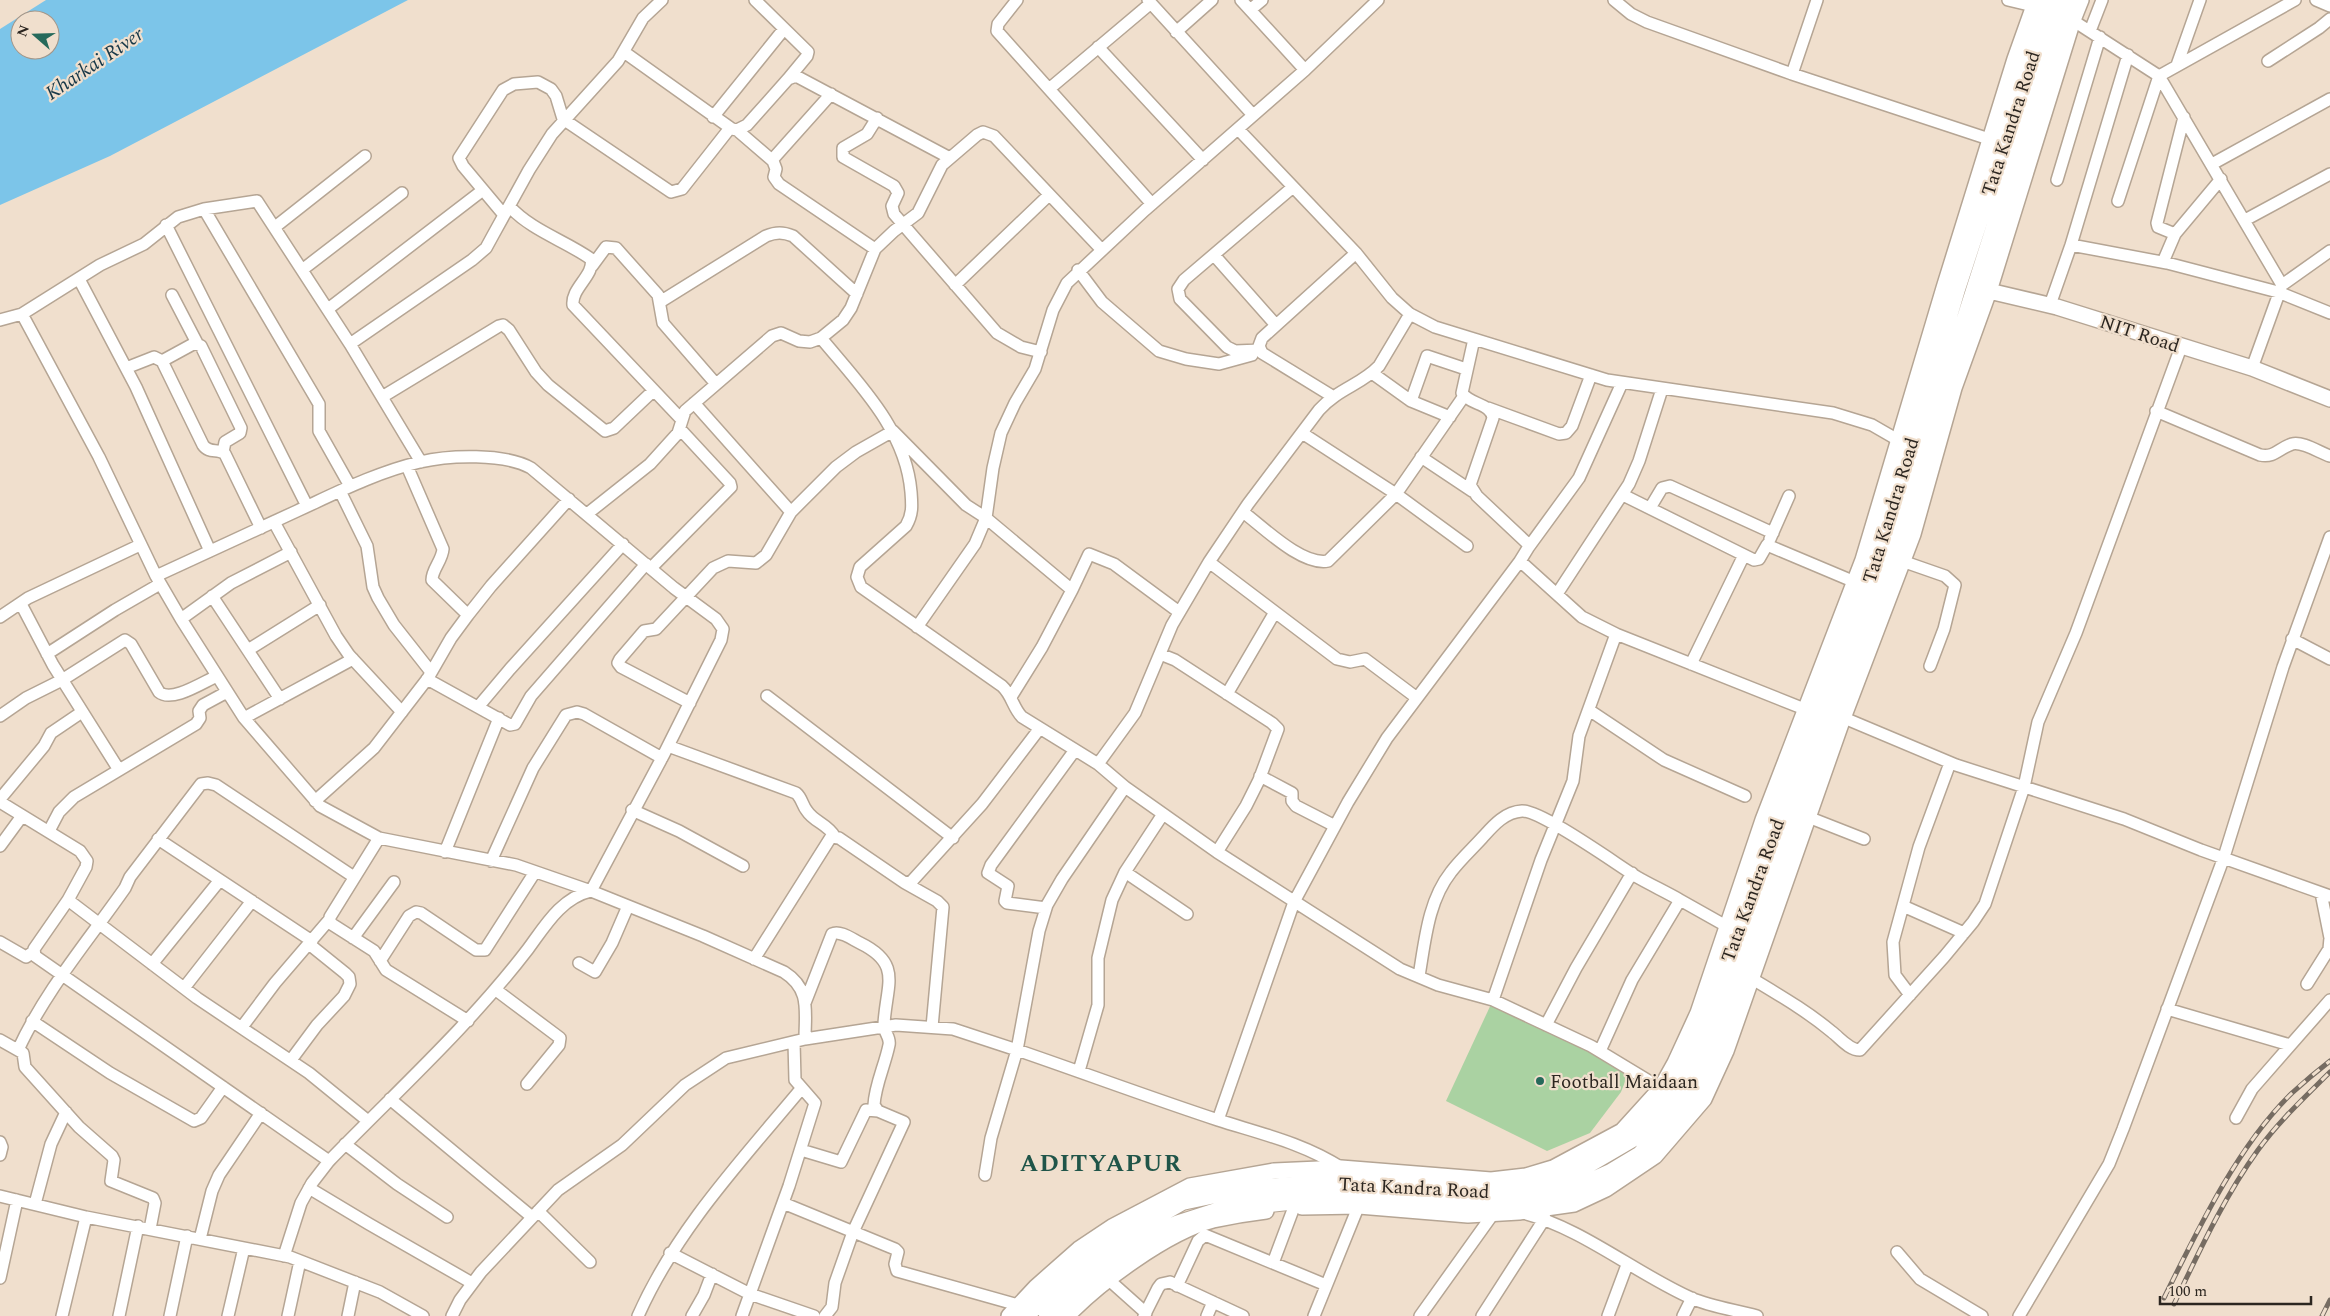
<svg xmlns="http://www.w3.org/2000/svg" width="2330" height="1316" font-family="Spectral,serif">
	<rect width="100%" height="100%" fill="#f0dfcd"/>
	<path fill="#aad2a2" d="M1493,1000L1630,1069L1621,1092L1590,1133L1547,1151L1446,1101Z"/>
	<path fill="#7cc5e9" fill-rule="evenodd" d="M46,0H408L110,156L0,205V29ZM20,20H50V50H20Z"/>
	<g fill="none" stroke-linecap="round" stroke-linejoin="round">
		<defs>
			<path id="street" d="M755,0L808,52L807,56L788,79
				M1017,0L998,24L997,31L1152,204
				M1148,0L1253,115
				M1241,0L1305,70
				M1614,0L1631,14L1647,22L1792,74L1998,142
				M2008,0L2042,8
				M2316,0L2330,6
				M1250,10L1262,0
				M2066,16L2159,76L2282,285
				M2090,31L2102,0
				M1176,32L1212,0
				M1098,47L1203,160
				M624,52L732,129L737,130L747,125L788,79L796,76L950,158
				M2268,61L2319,28L2330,19
				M2177,65L2200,0
				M1792,74L1817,0
				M1049,89L1151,3
				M713,117L784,29
				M877,118L867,134L843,148V157L894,186L898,193L892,206L894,214L997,333L1021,347L1041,352
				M1238,129L1356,253L1392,298L1410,314L1435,327L1607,380L1833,413L1872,425L1898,440
				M737,130L773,161L776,169L774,177L779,184L875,249
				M772,160L831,94
				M2212,164L2330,99
				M2057,180L2100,37
				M2118,201L2159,76L2295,0
				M509,206C532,231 564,240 591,259C595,275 571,288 573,305L682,420
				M204,209L319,404V431L350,486
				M504,215L463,166L459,158L503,90L514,84L538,82L551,89L556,96L563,119L671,192L682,189L730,128
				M2245,220L2330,174
				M166,225L307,506
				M275,227L365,156
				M2175,234L2221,179
				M2071,245L2167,263L2278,292L2330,313
				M1214,255L1276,325
				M2163,262L2175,234L2158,227L2157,223L2184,117
				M592,266L606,247L616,248L658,295L663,323L716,384
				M302,270L402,193
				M1078,270L1102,302L1159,351L1186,359L1219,364L1252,355
				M79,279L136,387L210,551
				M955,285L1049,195
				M172,295L197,343
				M660,302L766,236C776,232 783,232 793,236L857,294
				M2050,305L2071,245L2128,55
				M328,309L483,190
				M22,314L100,265L144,244L178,217L204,209L257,201L350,344L421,462
				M0,320L22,314L99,457L156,576L181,619L244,718L320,806L379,838L516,865L591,891L703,936L784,972C811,989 805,1011 805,1039
				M821,338C859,384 906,430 911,492C912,505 913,514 906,526L860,567L857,577L861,587L1002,686C1012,695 1013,708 1022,717L1098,764
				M1474,339L1462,393C1470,405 1491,403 1493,418L1470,485L1477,496L1528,544V548L1520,561
				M350,344L472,260L486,248L492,237L529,170L552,134L618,61L643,18L662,0
				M1260,350L1235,351L1227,347L1180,299L1178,289L1184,280L1293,187
				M162,361L195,343L201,346L241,428L240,433L225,442L223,452
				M126,368L154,357L162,361L203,445C209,454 218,448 225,454L261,528
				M2252,368L2282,285L2330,251
				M1372,373L1411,401L1450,417
				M1332,396L1262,353L1259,346L1262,338L1356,253
				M382,397L499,326L503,325L509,330L536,372L548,385L605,431L614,428L653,391
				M1411,401L1427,356L1466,369
				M694,403L791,512
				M1488,408L1559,434L1566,433L1572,426L1591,375
				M2156,411L2260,455C2275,458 2279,448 2292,444C2303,441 2320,453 2330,456
				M1302,433L1396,494L1467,546
				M1421,457L1472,491
				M407,466L443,549C442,561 432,569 432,580L468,615
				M340,491L367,546L373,587L378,598L394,625L431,672
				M1623,495L1754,560L1759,559L1767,545L1862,585
				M1650,508L1662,488L1670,486L1773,533
				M1243,512C1263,527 1302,566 1328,561L1396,494L1464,396
				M587,514L650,464L678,433L685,411L772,336L781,333L799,341L810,342L821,338L843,320L851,308L875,249L894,231L918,213L942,165L977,135L983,132L994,136L1101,249
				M274,522L336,636L349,655L402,712
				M1770,539L1789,496
				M1528,548L1579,478L1622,383
				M1902,561L1945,576L1955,585L1944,629L1930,666
				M1209,562L1337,659L1350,662L1365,659L1417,698
				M651,568L731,487L730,483L680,429
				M156,576C203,554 250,533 297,511C336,493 377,472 420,462C449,455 504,453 531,468L674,588L716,619L723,629L721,640L663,756L591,891C561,898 545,926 528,949C469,1026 397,1091 329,1161L312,1183L301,1203L284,1256
				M1557,594L1629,484L1639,461L1662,389
				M212,596L280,699
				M21,604L53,665L119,770
				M0,617L28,598L140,545
				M181,619L231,583L291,552
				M917,627L975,544L986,518L993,468L1001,433L1015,403L1035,369L1053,310L1067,283L1145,210L1305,70L1378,0
				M2292,639L2330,659
				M248,650L320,605
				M47,654L115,610L160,584
				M1160,654L1175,660L1272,723L1278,729L1259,780L1246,806L1217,852
				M1691,664L1744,555
				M427,679L510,725L515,724L531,696L646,564
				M1227,694L1275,612
				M767,696L953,838
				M1011,697L1042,647L1072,590L1089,554L1114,564L1179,612
				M690,703L621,667L618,663L620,659L644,631L656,629L713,568L728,561L756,563L766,555L791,512L836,467L856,452L893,431L966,505L986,518L1072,590
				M478,707L510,669L623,544
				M1589,710L1664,760L1745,796
				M1837,715L1956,765L2124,819L2201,850L2330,896
				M0,716L26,698L62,680L125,640L131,644L159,692C172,703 203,682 217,676
				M244,718L353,659
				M668,746L796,793C802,798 802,805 807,811C814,822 828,824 835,837
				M1260,776L1292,793V801L1296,806L1335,826
				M1125,787L1217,852L1400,969L1438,985L1493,1000L1591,1046L1667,1092
				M0,799L44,746L51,733L82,712
				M315,801L374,748L428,678L451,638L468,615L491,586L569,499
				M0,802L80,851L87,861L86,867L68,900L34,949L35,956L329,1161
				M632,810L679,831L743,866
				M1808,817L1864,839
				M49,831L59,812L74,797L196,724L200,718L199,711L203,705L227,692
				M379,838L330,917V923L374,951L386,970L468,1021
				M158,839L312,941
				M0,846L22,816
				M445,852L499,718
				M491,861L533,768L566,715L577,712L584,714L662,758
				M1125,872L1187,914
				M905,883L937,901L943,907L932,1027
				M68,900L197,998L309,1073L368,1121
				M1680,900L1728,927
				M1903,906L1964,933
				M1046,908L1007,903L1005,901L1008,886L988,873L991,865L1075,750
				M353,938L394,882
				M0,942L26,957L33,952
				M754,959L831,837L839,838L905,883L912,881L982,804L1040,728
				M380,961L409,916L416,912L421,913L476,950H485L535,872
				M579,963L595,972L612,943L628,906
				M152,964L220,880
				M1419,976C1425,941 1428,901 1451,872C1460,860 1472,849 1482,838C1492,827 1504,812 1522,811C1541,810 1616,864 1637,877C1651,885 1666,892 1680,900L1632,980L1600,1051
				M1751,978C1779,995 1807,1011 1832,1032C1840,1038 1849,1050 1860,1050L1944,957L1973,922L1985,904L2024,787L2038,722L2076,633L2181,347
				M2307,984L2329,949L2330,938L2321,893
				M184,988L252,901
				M496,990L560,1038L559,1045L527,1084
				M1910,995L1895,975L1893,942L1919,847L1950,763
				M1493,1000L1541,860L1573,781L1579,736L1616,634L1812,712
				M805,1003L832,934C840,930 852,939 860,943C903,964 886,985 884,1024C883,1032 891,1037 889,1045C885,1065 875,1085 874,1105L878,1111L904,1122L853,1232L835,1283L832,1307L825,1316
				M2167,1009L2290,1045
				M32,1021L110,1073L194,1121L201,1118L223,1087
				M1546,1025L1576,968L1632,873
				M242,1027L275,983L329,920
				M0,1040L23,1053L25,1067L79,1127L112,1156L114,1160L111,1181L153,1198L155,1203L150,1229
				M18,1050C45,991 88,941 125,888L130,877L201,784L208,783L216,785L354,877
				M291,1060L317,1025L344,996L350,984L349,977L345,973L309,944
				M1079,1071L1098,1005V958L1112,900L1125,872L1163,814
				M390,1099L532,1217
				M2236,1118L2252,1089L2330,1000
				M1218,1120L1294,902L1348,802L1387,738L1520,561L1582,617L1616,634
				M0,1142L2,1147L0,1155
				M345,1144L397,1184L447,1217
				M801,1150L841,1162L866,1110L878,1111
				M985,1175L991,1138L1017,1050C1084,1073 1151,1098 1218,1120C1262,1134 1303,1143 1342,1168
				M309,1188L369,1224L472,1283
				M0,1196L86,1217L290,1257L380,1292L423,1316
				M783,1203L895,1249L898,1252L895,1264L897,1271L1018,1305
				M35,1204L51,1144L66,1112
				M538,1211L590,1262
				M1523,1213C1582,1228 1635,1273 1691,1298C1711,1307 1736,1310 1757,1316
				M200,1239L212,1191L219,1175L261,1113
				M1897,1252L1920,1279L1982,1316
				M670,1253L750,1294L814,1316
				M1273,1263L1294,1207
				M0,1278L17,1200
				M1109,1280L1146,1313
				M1177,1286L1198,1241L1205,1235L1326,1285
				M62,1316L86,1217
				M119,1316L138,1226
				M170,1316L187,1236
				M228,1316L244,1248
				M288,1316L300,1261
				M348,1316L355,1282
				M452,1316L460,1300L481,1272L558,1190L622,1145L685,1085L726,1058L805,1039L896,1025L953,1029L1017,1050L1039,931L1047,905L1062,879L1125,787L1098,764L1135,713L1172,625L1209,562L1248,504L1319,410C1339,388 1361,385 1379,366L1410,314
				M638,1316C676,1230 741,1161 801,1089
				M692,1316L704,1295L712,1274
				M742,1316L789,1186L815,1103L795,1080L794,1042
				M1144,1316L1158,1288L1161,1284L1170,1282L1243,1316
				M1207,1316L1213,1302
				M1314,1316L1361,1200
				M1420,1316L1493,1214
				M1482,1316L1545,1218
				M1608,1316L1627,1265
				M1683,1316L1692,1298
				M2019,1316L2109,1164L2123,1129L2224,857L2283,667L2330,537"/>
			<path id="secondary" d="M1981,291H1989L2057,307L2252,368L2330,399
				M1302,1207L1359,1206L1468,1215L1519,1212L1574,1204L1606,1189L1655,1156L1704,1099L1726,1051L1843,718L1913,534L1954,388L1989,291L2073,20L2081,0
				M1009,1316L1036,1287L1079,1249L1112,1227L1190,1186L1274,1171L1341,1168L1491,1180L1526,1176L1553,1168L1622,1131L1661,1088L1675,1063L1698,1013L1763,820L1863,560L1944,288L2015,59L2036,0
				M1067,1316C1100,1282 1167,1232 1213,1220C1231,1216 1249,1213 1266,1211"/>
			<path id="primary" d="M1025,1316L1061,1278L1100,1248L1182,1201L1229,1191L1358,1181L1421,1184L1490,1193L1539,1186L1574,1172L1634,1137L1672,1095L1692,1057L1703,1029L1815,713L1872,572L1956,289L2051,0
				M1048,1316L1066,1296L1104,1266L1146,1239L1179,1224L1232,1207L1364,1193L1488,1205L1532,1203L1560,1196L1611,1173L1641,1155L1686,1103L1716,1039L1828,718L1883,578L2068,0"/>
		</defs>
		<use href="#street" stroke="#b5a594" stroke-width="14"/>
		<use href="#secondary" stroke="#b5a594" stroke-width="18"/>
		<use href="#primary" stroke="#b5a594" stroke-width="20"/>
		<use href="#street" stroke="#fff" stroke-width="11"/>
		<use href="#secondary" stroke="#fff" stroke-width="15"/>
		<use href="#primary" stroke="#fff" stroke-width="18"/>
		<defs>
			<path id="rail" d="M2164,1298C2197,1231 2238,1145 2292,1093C2304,1082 2317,1071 2330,1061
				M2174,1304C2199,1252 2224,1197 2258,1150C2279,1121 2305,1097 2330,1072
				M2322,1316L2330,1300"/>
		</defs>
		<use href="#rail" stroke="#766c62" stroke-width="5"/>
		<use href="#rail" stroke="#f0dfcd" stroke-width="3" stroke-dasharray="9" stroke-linecap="butt"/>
	</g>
	<circle fill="#266a5b" stroke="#f0dfcd" stroke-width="2" cx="1540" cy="1081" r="5"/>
	<g text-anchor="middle" stroke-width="4.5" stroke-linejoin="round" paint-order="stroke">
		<g font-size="19" fill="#2c2620" stroke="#f0dfcd">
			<text transform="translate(2010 123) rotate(-72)" y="7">Tata Kandra Road</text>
			<text transform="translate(2140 333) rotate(18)" y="7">NIT Road</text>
			<text transform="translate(1890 510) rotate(-73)" y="7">Tata Kandra Road</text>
			<text transform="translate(1752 890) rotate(-70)" y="7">Tata Kandra Road</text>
			<text transform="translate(1414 1187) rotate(3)" y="7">Tata Kandra Road</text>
		</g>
		<g font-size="19" fill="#2c2620" stroke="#f0dfcd" text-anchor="start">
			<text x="1550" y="1088">Football Maidaan</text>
		</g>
		<g font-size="20" font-style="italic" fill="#173848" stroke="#f0dfcd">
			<text transform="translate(94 63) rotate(-34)" y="7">Kharkai River</text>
		</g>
		<g font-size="24" font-weight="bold" letter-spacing="1" fill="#205549" stroke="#f0dfcd">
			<text x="1101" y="1171">ADITYAPUR</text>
		</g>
	</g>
	<g transform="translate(35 35) rotate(290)"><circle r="24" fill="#f0dfcd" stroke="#a29588"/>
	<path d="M0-4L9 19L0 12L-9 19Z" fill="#266a5b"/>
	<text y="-8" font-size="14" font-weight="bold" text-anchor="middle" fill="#2c2620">N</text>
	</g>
	<path d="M2160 1296v8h151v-8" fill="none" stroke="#2c2620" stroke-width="2.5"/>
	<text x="2168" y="1296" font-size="15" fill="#2c2620" stroke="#f0dfcd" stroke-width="4" paint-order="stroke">100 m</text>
</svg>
